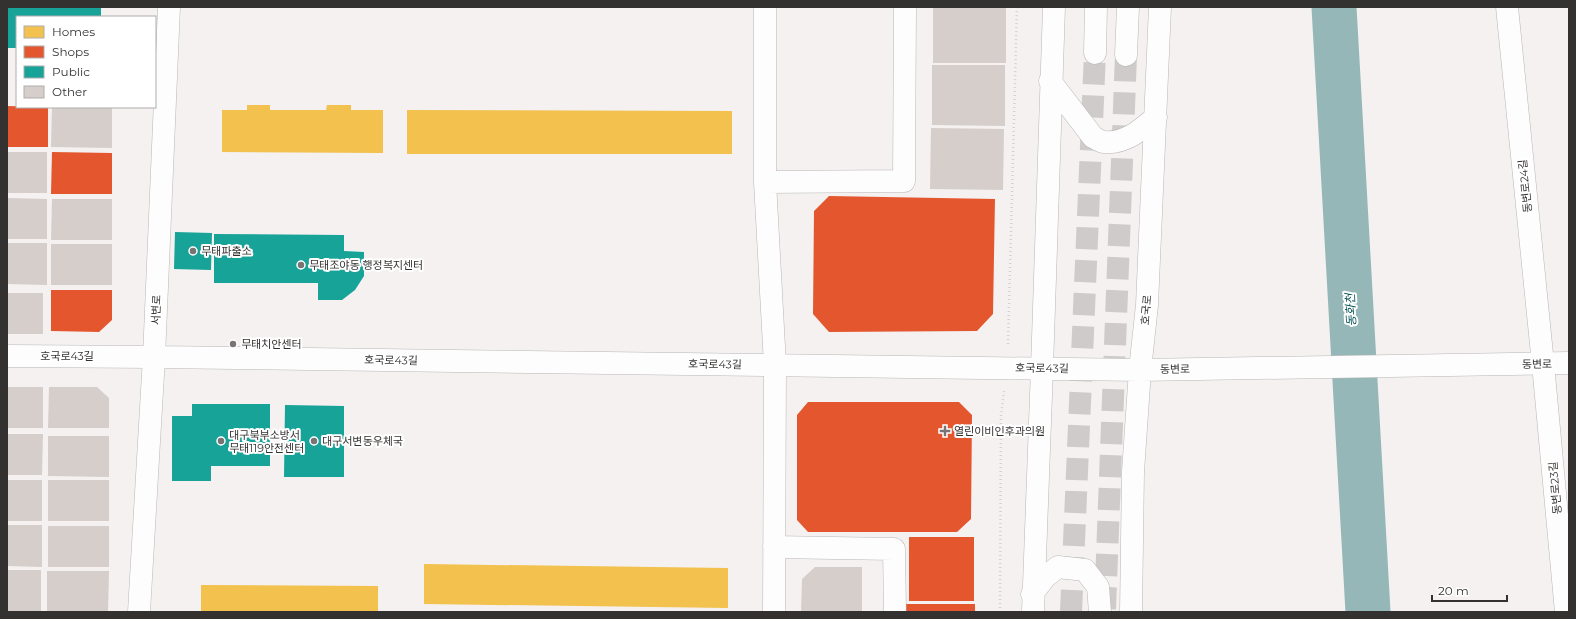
<svg xmlns="http://www.w3.org/2000/svg" width="1576" height="619" font-family="Montserrat,'Noto Sans KR',sans-serif">
	<rect width="100%" height="100%" fill="#f4f1f0"/>
	<path fill="#f2c14e" d="M247,105H270V110H326L327,105H351V110H383V153L222,152V110H247Z
		M407,110L732,111V154H407Z
		M424,564L728,568V608L424,604Z
		M201,585L378,586V612H201Z"/>
	<path fill="#e4572e" d="M7,106L48,107V147H7Z
		M52,152L112,153V194H51Z
		M829,196L995,199L993,314L977,331L829,332L813,314L814,211Z
		M51,290H112V320L99,332L51,331Z
		M808,402H959L972,415L971,519L957,532H808L797,520V415Z
		M909,537H974V601H909Z
		M904,604H975V612H904Z"/>
	<path fill="#17a398" d="M7,7H101V17H17V48H7Z
		M175,232L212,233L211,270L174,269Z
		M214,234L344,235V251L364,252V276L355,290L342,300H318V283H214Z
		M192,404H270V466H211V481H172V416H192Z
		M285,405L344,406V477H284Z"/>
	<g fill="none" stroke-linecap="round" stroke-linejoin="round">
		<path stroke="#96b7b7" stroke-width="45" d="M1334,7L1368,612"/>
	</g>
	<path fill="#d6ceca" d="M933,7H1006V63H933Z
		M932,65H1005V126L932,125Z
		M52,107H112V148L51,147Z
		M931,128L1004,129L1003,190L930,189Z
		M7,152H47V193H7Z
		M7,198L47,199V239H7Z
		M52,199H112V240H51Z
		M7,243H47V285L7,284Z
		M51,244H112V285H51Z
		M7,293H43V334H7Z
		M7,387H43V428H7Z
		M49,387H97L109,398V428H48Z
		M7,434H43L42,475H7Z
		M48,436H109V477L48,476Z
		M7,480H42V521H7Z
		M48,480H109V521H48Z
		M7,525H42V567L7,566Z
		M48,526H109V567H48Z
		M815,567H862V612H801L802,579Z
		M7,570H41V611H7Z
		M47,571H109L108,612H47Z"/>
	<g fill="none" stroke-linecap="round" stroke-linejoin="round">
		<path stroke="#cecbca" stroke-width="22" stroke-dasharray="22 11" stroke-linecap="butt" d="M1105,609L1126,55
			M1071,612L1095,53"/>
		<defs>
			<path id="street" d="M765,7V182L775,365L774,612
				M1507,7L1543,364L1566,612
				M765,182L904,181L905,7
				M7,356L154,357
				M774,547L894,549L895,612"/>
			<path id="secondary" d="M1095,53L1096,7
				M1126,55L1128,7
				M1050,81L1093,137C1096,138 1100,142 1104,142C1125,144 1141,130 1156,117
				M154,357L1140,370L1569,363
				M1032,594L1045,577L1058,567L1085,570L1098,587L1100,612
				M139,612L154,357L169,7
				M1033,612L1042,368L1054,7
				M1131,612L1133,472L1140,370L1147,305L1160,7"/>
		</defs>
		<use href="#street" stroke="#b9b7b6" stroke-width="23"/>
		<use href="#secondary" stroke="#b9b7b6" stroke-width="23"/>
		<path stroke="#d3d2d2" stroke-width="2.5" stroke-dasharray="1 3" stroke-linecap="butt" d="M1008,344L1017,7
			M1000,612L1001,415L1004,391"/>
		<use href="#street" stroke="#fdfdfd" stroke-width="22"/>
		<use href="#secondary" stroke="#fdfdfd" stroke-width="22"/>
	</g>
	<g fill="#777574" stroke="#fff" stroke-width="1.5">
		<circle cx="193" cy="251" r="4"/>
		<circle cx="301" cy="265" r="4"/>
		<circle cx="233" cy="344" r="4"/>
		<path d="M943 425h4v4h4v4h-4v4h-4v-4h-4v-4h4z"/>
		<circle cx="221" cy="441" r="4"/>
		<circle cx="314" cy="441" r="4"/>
	</g>
	<g text-anchor="middle" stroke-width="4" stroke-linejoin="round" paint-order="stroke">
		<g font-size="11" fill="#343231" stroke="#fff">
			<text transform="translate(1525 186) rotate(-96)" y="4">동변로24길</text>
			<text transform="translate(156 310) rotate(-88)" y="4">서변로</text>
			<text transform="translate(1146 310) rotate(-85)" y="4">호국로</text>
			<text x="67" y="360">호국로43길</text>
			<text transform="translate(391 360) rotate(1)" y="4">호국로43길</text>
			<text transform="translate(715 364) rotate(1)" y="4">호국로43길</text>
			<text transform="translate(1537 364) rotate(-1)" y="4">동변로</text>
			<text transform="translate(1042 368) rotate(1)" y="4">호국로43길</text>
			<text transform="translate(1175 369) rotate(-1)" y="4">동변로</text>
			<text transform="translate(1555 488) rotate(-95)" y="4">동변로23길</text>
		</g>
		<g font-size="11" fill="#343231" stroke="#fff" text-anchor="start">
			<text x="201" y="255">무태파출소</text>
			<text x="309" y="269">무태조야동 행정복지센터</text>
			<text x="241" y="348">무태치안센터</text>
			<text x="954" y="435">열린이비인후과의원</text>
			<text x="229" y="439">대구북부소방서<tspan x="229" dy="13">무태119안전센터</tspan></text>
			<text x="322" y="445">대구서변동우체국</text>
		</g>
		<g font-size="12" font-style="italic" fill="#095456" stroke="#fff">
			<text transform="translate(1351 310) rotate(-93)" y="4">동화천</text>
		</g>
	</g>
	<rect width="1576" height="619" fill="none" stroke="#343231" stroke-width="16"/>
	<rect x="16" y="16" width="140" height="92" fill="#ffffff" stroke="#aeadad"/>
	<rect x="24" y="26" width="20" height="12" fill="#f2c14e" stroke="#aeadad"/>
	<text x="52" y="36" font-size="12" fill="#343231">Homes</text>
	<rect x="24" y="46" width="20" height="12" fill="#e4572e" stroke="#aeadad"/>
	<text x="52" y="56" font-size="12" fill="#343231">Shops</text>
	<rect x="24" y="66" width="20" height="12" fill="#17a398" stroke="#aeadad"/>
	<text x="52" y="76" font-size="12" fill="#343231">Public</text>
	<rect x="24" y="86" width="20" height="12" fill="#d6ceca" stroke="#aeadad"/>
	<text x="52" y="96" font-size="12" fill="#343231">Other</text>
	<path d="M1432 595v6h75v-6" fill="none" stroke="#343231" stroke-width="2"/>
	<text x="1438" y="595" font-size="12" fill="#343231" stroke="#ffffff" stroke-width="3" paint-order="stroke">20 m</text>
</svg>
